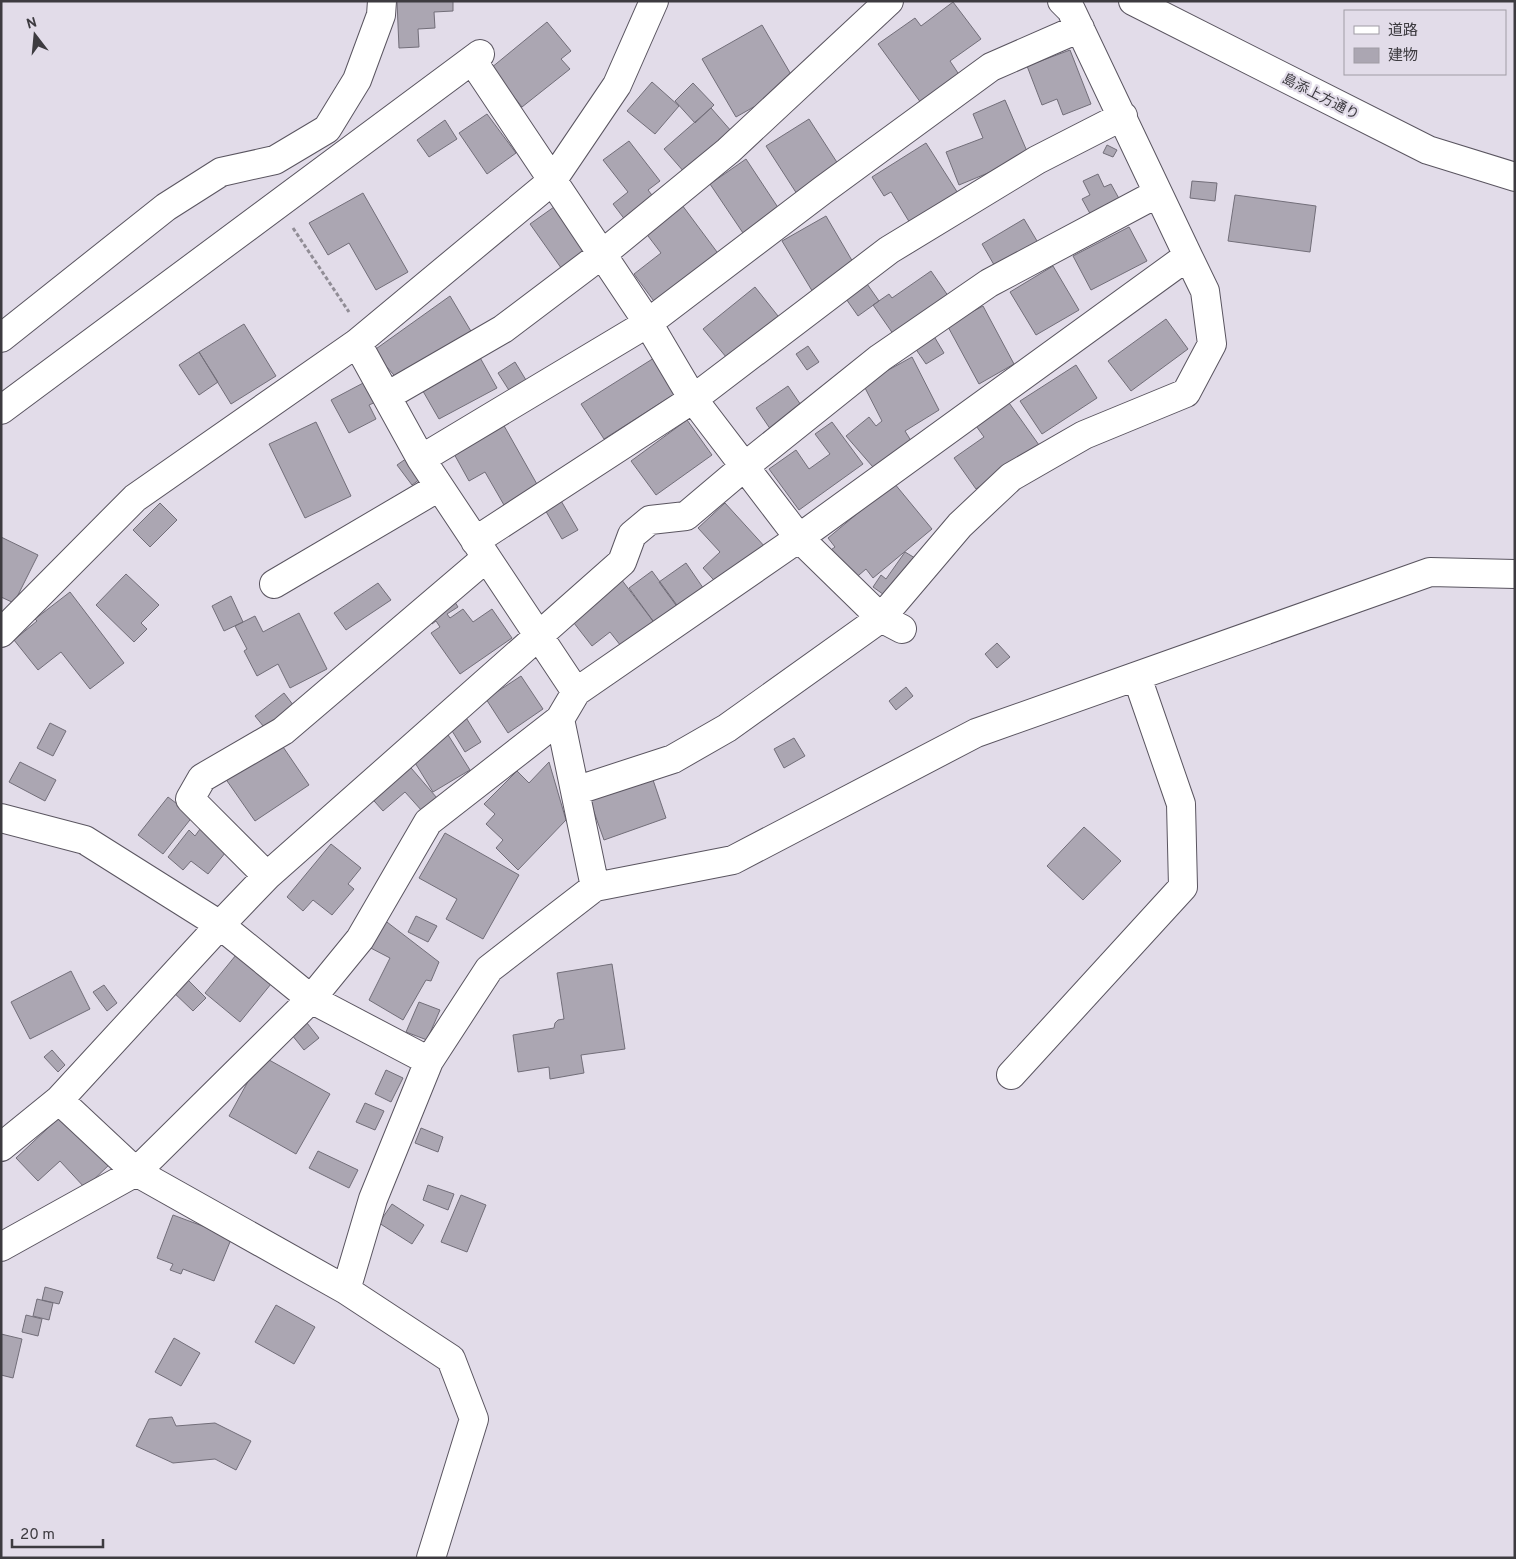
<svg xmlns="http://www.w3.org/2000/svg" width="1516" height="1559" font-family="Overpass,'Noto Sans JP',sans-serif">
	<rect width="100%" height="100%" fill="#e2dce9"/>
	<path fill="#aba6b2" stroke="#726e79" d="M397,1H453V11L434,12L435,28L418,29L419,47L399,48Z
		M953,2L981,39L950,61L962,79L924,107L878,44L915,18L921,26Z
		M547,22L571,51L561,59L570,69L522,107L491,68Z
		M762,25L796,83L736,117L702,59Z
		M1070,50L1091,104L1063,115L1057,99L1042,105L1027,66Z
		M652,82L679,106L655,134L627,111Z
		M693,83L714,105L695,123L675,101Z
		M1005,100L1029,156L959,185L946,152L983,138L973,114Z
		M711,108L732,132L685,173L664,149Z
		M487,114L516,153L487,174L459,133Z
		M809,119L840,167L797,194L766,146Z
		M445,120L457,139L429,157L417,140Z
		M629,141L660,181L648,190L658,203L629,225L613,204L628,192L603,160Z
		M926,143L961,198L913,228L891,192L884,196L872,177Z
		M1107,145L1117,150L1113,157L1103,153Z
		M746,159L779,209L743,233L710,184Z
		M1098,174L1104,187L1111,184L1122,204L1093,219L1082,199L1090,195L1083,181Z
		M1192,181L1217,183L1215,201L1190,198Z
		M363,193L408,272L376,290L349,243L328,255L309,223Z
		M1235,195L1316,206L1310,252L1228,241Z
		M561,202L595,250L564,272L530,224Z
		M682,205L720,256L656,304L634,274L661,253L645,232Z
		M826,216L857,269L814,294L782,241Z
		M1024,219L1040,246L997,270L982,244Z
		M1129,227L1147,261L1091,290L1073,256Z
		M1053,266L1079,310L1036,335L1010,292Z
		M931,271L953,303L898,341L873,305L889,294L892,298Z
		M865,281L879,301L858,316L844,296Z
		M755,287L782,321L731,363L703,329Z
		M450,296L475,338L400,382L373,351Z
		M983,306L1014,364L979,384L947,325Z
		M1166,319L1188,349L1131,391L1108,361Z
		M244,324L276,376L231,404L199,352Z
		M932,333L944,353L926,364L913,345Z
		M808,346L819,362L807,370L796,354Z
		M199,352L218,382L199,395L179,365Z
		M478,354L497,388L439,419L420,386Z
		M912,357L939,410L905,431L913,444L879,474L846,436L869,417L876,426L882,421L863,384Z
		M654,358L676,393L604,439L581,404Z
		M515,362L529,385L512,395L498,373Z
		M1076,365L1097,398L1042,434L1020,401Z
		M367,381L378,401L369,405L376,419L349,433L331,400Z
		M788,386L805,411L773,433L756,408Z
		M1007,400L1039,445L976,489L954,458L984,437L974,423Z
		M687,420L712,455L656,495L631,461Z
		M316,422L351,496L305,518L269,444Z
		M832,422L863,464L799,510L769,469L796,450L809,469L830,454L815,434Z
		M503,424L538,486L504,505L485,472L469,481L453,452Z
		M410,456L424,476L412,485L397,465Z
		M894,483L932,529L873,578L866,569L852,581L828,552L835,547L828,538Z
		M560,499L578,530L562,539L544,508Z
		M160,503L177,520L150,547L133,530Z
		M725,503L766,548L721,588L703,568L720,552L698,528Z
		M1,537L38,555L14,603L1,597Z
		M905,552L915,558L887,597L873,587L881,575L886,579Z
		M686,563L710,598L684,616L659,582Z
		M652,571L679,608L656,625L629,588Z
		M126,574L159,605L141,623L147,629L134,642L96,605Z
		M621,579L656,625L628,655L610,632L592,646L570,618Z
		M378,583L391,600L346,630L334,613Z
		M70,592L124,663L90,689L61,652L38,670L14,640L37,621L35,619Z
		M231,596L243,622L224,631L212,606Z
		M453,599L458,607L447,614L450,618L463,609L473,622L492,609L512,638L460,674L431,633L440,627L436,621L432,624L427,617Z
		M299,613L327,669L290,688L278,664L257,676L244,651L247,649L235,626L255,616L263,632Z
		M997,643L1010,657L997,668L985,654Z
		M521,676L543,709L508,733L486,699Z
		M906,687L913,696L896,710L889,701Z
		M284,693L297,710L268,732L255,716Z
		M462,711L481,742L465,752L446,721Z
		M50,723L66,731L53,756L37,748Z
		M445,730L470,770L433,792L409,753Z
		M794,738L805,756L784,768L774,749Z
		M279,741L309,785L255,821L225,778Z
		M405,761L437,798L422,811L405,792L383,811L367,793Z
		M20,762L56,780L45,801L9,782Z
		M549,762L566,820L518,870L496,848L503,840L486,824L495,814L484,804L517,771L529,783Z
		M652,777L666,818L604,840L589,798Z
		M168,797L193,816L163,854L138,835Z
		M203,825L230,847L208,874L191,861L183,870L168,857L189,830L195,836Z
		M1084,827L1121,861L1083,900L1047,866Z
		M445,833L519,875L483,939L446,919L457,899L419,878Z
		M331,844L361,868L348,884L354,889L332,915L313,900L303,911L287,897Z
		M416,916L437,926L428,942L408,932Z
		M383,919L439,962L431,981L426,980L403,1020L369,1000L390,958L363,944Z
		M236,955L271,984L240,1022L205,993Z
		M612,964L625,1049L581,1055L584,1073L550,1079L549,1067L518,1072L513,1035L554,1028L555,1023L558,1020L564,1019L557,973Z
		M71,971L90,1009L30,1039L11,1002Z
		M183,975L206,998L193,1011L170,989Z
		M104,985L117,1003L107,1011L93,992Z
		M419,1002L440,1010L427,1040L406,1032Z
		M307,1023L319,1038L304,1050L292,1035Z
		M52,1050L65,1065L58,1072L44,1057Z
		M262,1056L330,1094L296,1154L229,1116Z
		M386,1070L403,1078L391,1102L375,1094Z
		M365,1103L384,1111L375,1130L356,1122Z
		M64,1113L111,1163L85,1188L60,1161L38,1181L16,1158Z
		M421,1128L443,1137L438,1152L415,1143Z
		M318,1151L358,1170L349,1188L309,1168Z
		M428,1185L454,1194L448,1210L423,1200Z
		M461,1195L486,1205L467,1252L441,1242Z
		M392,1204L424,1225L412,1244L379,1223Z
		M173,1215L232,1237L214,1281L183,1269L181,1274L170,1270L173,1264L157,1258Z
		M45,1287L63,1292L59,1304L42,1300Z
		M37,1299L53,1303L49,1320L33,1316Z
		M276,1305L315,1327L294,1364L255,1342Z
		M26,1315L42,1319L38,1336L22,1332Z
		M1,1334L22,1339L13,1378L1,1375Z
		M174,1338L200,1353L181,1386L155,1372Z
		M172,1417L176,1426L215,1423L251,1441L236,1470L215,1459L173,1463L136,1446L149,1419Z"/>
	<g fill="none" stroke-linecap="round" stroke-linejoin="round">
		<defs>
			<path id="minor" d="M1133,1L1428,150L1515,177
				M472,60L648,323L693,399L799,538L881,618L902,629
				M1,338L166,207L221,172L275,160L327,129L357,80L381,15L382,1
				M357,343L421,459L576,692
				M387,396L503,329L601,255L728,151L889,1
				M1,410L480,54
				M421,459L648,323L823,190L991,67L1080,28
				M475,541L693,399L889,250L1037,160L1123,116
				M274,584L439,487
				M1,633L135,498L357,343L552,181L617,85L654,1
				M575,791L673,759L727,728L881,618L960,525L1011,477L1084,435L1186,393L1212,344L1205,291L1188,256
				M1,818L85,840L220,925L267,876L190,799L202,778L283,731L486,558
				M267,876L622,562L632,535L650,520L686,516L744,467L880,358L989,283L1158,193
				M595,887L733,860L976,733L1430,572L1515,574
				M1011,1075L1183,887L1181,804L1137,677
				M59,1100L136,1172L346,1290
				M1,1147L59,1100L220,925L311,999L429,1061
				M1,1247L136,1172L311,999L360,939L428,822L560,719L576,692L799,538L1188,256L1071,10L1062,1
				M431,1558L474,1419L451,1359L346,1290L373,1199L429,1061L489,969L595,887L560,719"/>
		</defs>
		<use href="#minor" stroke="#5a5560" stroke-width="30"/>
		<path stroke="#918d96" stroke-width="3" stroke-dasharray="4 2.5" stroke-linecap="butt" d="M293,228L349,312"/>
		<use href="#minor" stroke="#fff" stroke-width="28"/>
	</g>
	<g text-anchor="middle" stroke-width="4.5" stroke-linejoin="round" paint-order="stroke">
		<g font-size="14" fill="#3d3b40" stroke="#e2dce9">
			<text transform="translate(1321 96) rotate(27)" y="5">島添上方通り</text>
		</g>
	</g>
	<rect width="1516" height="1559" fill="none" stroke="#3d3b40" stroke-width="5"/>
	<rect x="1344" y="10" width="162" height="65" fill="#e2dce9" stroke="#a09ca5"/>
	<rect x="1354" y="26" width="25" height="8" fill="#ffffff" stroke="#a09ca5"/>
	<text x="1388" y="35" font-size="15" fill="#3d3b40">道路</text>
	<rect x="1354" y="48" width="25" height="15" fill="#aba6b2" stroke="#a09ca5"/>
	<text x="1388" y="60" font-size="15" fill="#3d3b40">建物</text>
	<g transform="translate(35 35) rotate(344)" stroke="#e2dce9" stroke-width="4" paint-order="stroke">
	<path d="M0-4L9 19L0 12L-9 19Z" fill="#3d3b40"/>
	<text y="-8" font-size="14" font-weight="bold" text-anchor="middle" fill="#3d3b40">N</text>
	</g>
	<path d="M12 1539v8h91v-8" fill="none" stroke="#3d3b40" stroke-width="2.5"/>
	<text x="20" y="1539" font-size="15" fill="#3d3b40" stroke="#e2dce9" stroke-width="4" paint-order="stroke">20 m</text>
</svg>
